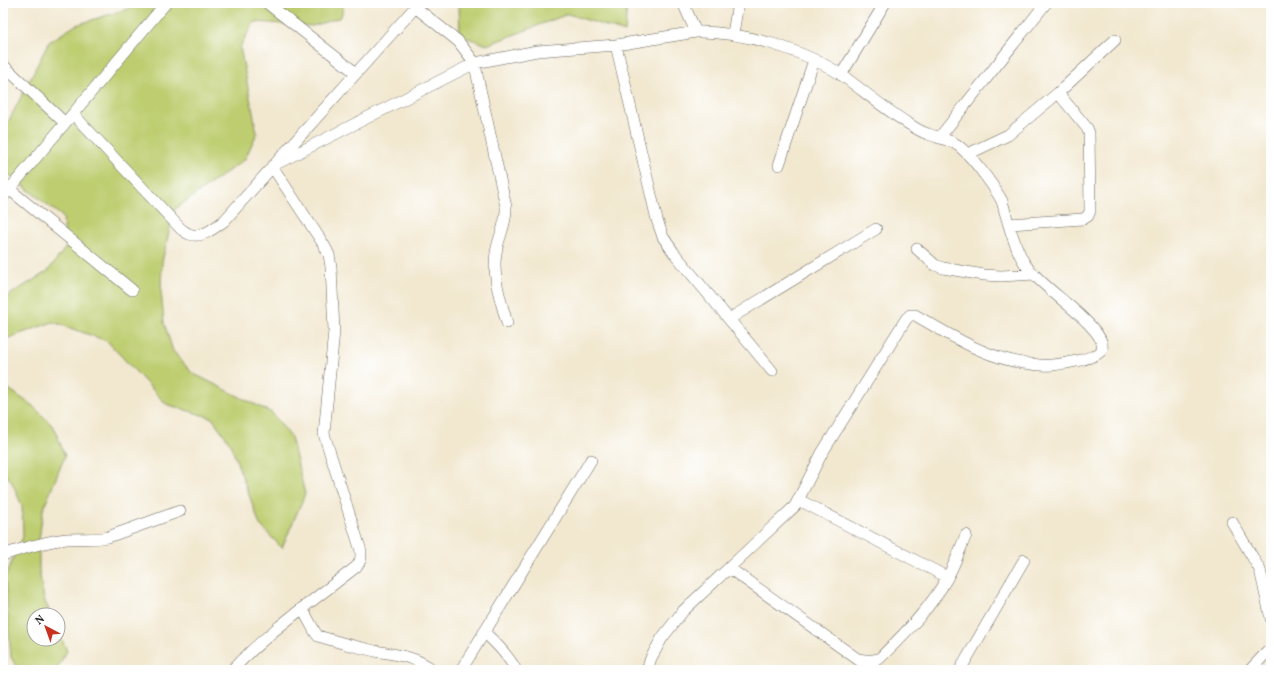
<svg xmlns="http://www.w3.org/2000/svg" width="1274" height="673" font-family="Vollkorn,serif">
	<rect width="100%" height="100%" fill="#fff"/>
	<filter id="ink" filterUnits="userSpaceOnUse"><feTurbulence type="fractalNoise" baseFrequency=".025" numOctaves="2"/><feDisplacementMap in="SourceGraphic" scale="8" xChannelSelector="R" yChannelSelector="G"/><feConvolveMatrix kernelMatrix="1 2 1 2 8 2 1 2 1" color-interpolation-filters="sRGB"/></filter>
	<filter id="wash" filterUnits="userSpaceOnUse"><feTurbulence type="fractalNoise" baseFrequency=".012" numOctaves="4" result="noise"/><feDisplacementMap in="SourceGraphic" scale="16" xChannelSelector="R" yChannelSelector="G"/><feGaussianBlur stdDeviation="0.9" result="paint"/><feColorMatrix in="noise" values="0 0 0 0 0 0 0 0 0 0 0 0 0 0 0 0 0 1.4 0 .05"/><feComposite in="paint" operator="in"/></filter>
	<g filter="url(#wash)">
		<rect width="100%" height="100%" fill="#f2e8d0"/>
		<path fill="#bdcd70" stroke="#6c7446" d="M146,3H344L341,17L313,26L254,22L240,47L257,133L245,159L174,210L162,262L161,291L164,323L173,351L192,373L272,413L291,437L305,494L282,548L260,525L230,443L212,418L166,404L107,341L53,322L3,340V299L48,271L66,247L63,217L3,170V132L49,42L76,25Z
			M461,3H627L625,32L568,14L487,45L460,35L459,5Z
			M3,385L33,406L54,427L65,456L43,510L39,540V570L44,599L51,615H34V639H58V630L67,651L56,670H18L11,657L5,578L16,551L23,537L22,506L11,480L3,473Z"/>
	</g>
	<g filter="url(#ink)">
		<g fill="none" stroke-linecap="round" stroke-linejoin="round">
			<defs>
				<path id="minor" d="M267,3L356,73
					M683,3L696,32
					M415,7L458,41L475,63L477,75L506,207C507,223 498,238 496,253C492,277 501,301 507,323
					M733,34L738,3
					M616,45L657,220L663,237L674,253L772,371
					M3,65L65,123
					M841,75L885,3
					M73,114L181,229C183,230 186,233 189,234C202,239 214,228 224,221L419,3
					M939,138L1046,3
					M968,154L1008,135L1058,93L1115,40
					M779,165L814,60
					M3,184L132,290
					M3,197L166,3
					M1009,224L1083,219L1088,216L1090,211L1089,133L1087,128L1058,93
					M917,249L935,265L943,268L984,275L1001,276L1034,274
					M729,319L876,229
					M799,500L947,577
					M1232,522L1260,570L1271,619
					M3,555C24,548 46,541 67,539C81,538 94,540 108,537L180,511
					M729,568L873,670
					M302,608L315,632L318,636C337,642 356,647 375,651C397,655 415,656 433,670
					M484,632C496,643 508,655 516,670
					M858,659C865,660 873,662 880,658C905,633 930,609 947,578C955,564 960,549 966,535
					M232,670C269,631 314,600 356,567C361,562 361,558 361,551L324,434L334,331L331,267L329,255L324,245L272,166L475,63L537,51L616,45L696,32C742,31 805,50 843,76C865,92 886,110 909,124C915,128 921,132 928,134C936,137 946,139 954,143C969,151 993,185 1002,201C1007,219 1016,254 1028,268C1039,281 1053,292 1066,303C1075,311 1106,336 1102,349C1099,359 1062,364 1052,365C1045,366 1038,365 1031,364C988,360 952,336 915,315H910L906,319L822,453L795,506L683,611L662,638L651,658L647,670
					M461,670L591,460
					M960,670L1024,560
					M1250,670L1271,648"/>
			</defs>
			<use href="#minor" stroke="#67635b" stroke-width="12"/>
			<use href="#minor" stroke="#fff" stroke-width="11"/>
		</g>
	</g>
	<rect width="1274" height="673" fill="none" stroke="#fff" stroke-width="16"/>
	<g transform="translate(46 627) rotate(319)"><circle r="19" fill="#ffffff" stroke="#a4a4a4"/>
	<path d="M0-3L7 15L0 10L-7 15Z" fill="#c8321e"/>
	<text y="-6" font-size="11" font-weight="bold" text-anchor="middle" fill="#1c1c1c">N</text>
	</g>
</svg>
